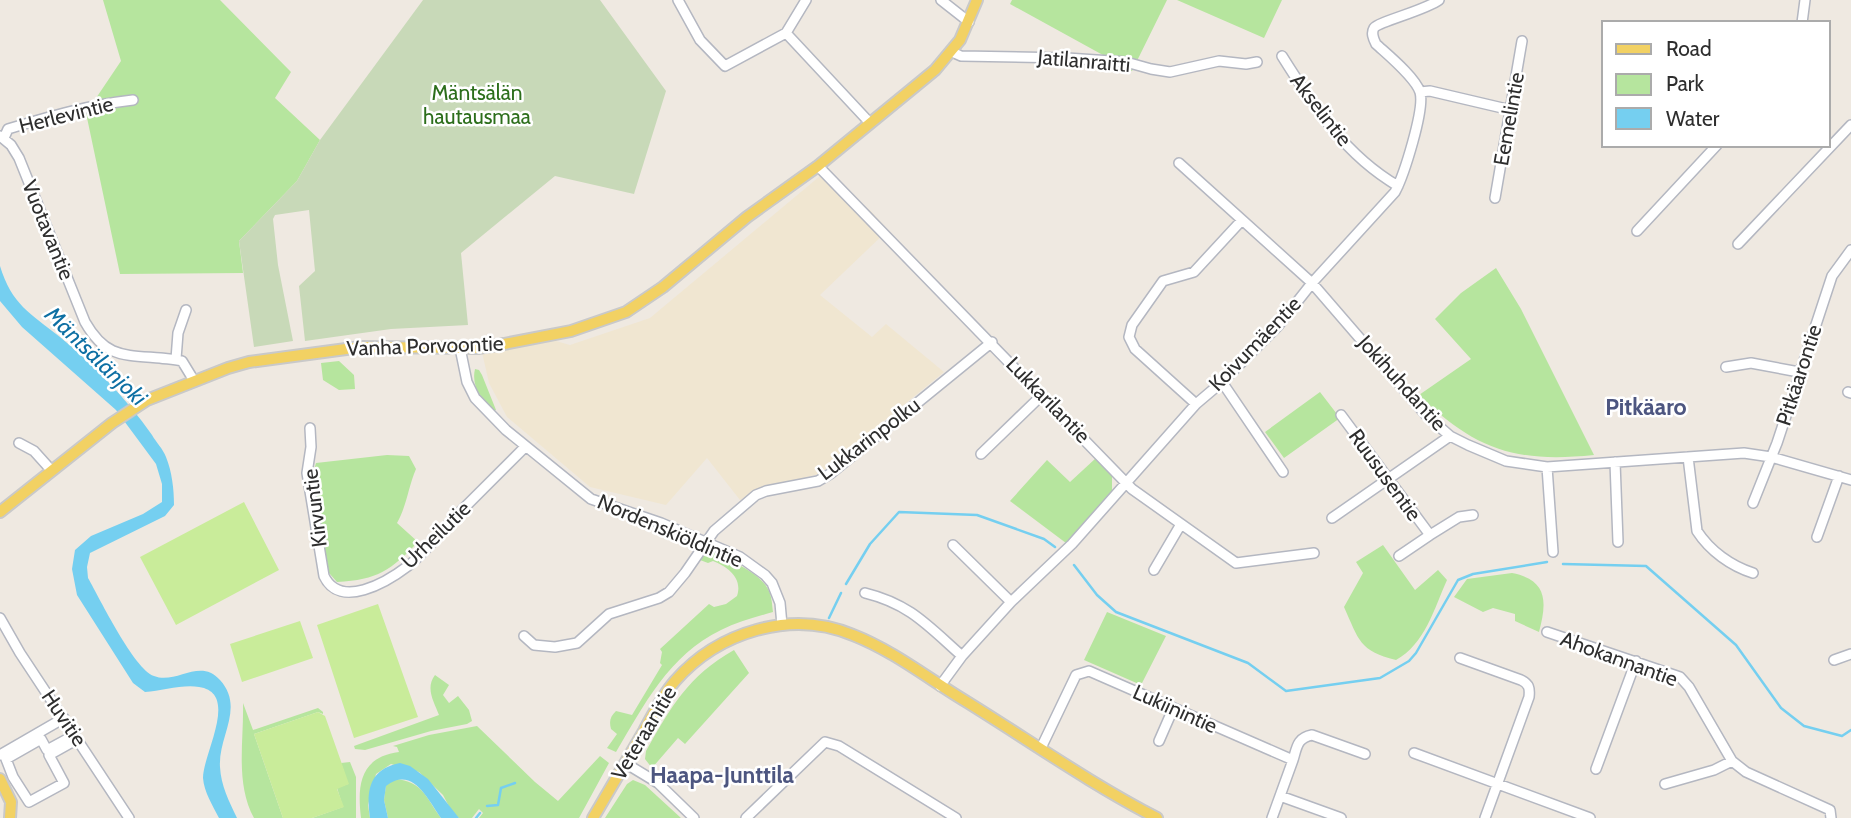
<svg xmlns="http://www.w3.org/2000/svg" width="1851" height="818" font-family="Cabin,sans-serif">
	<rect width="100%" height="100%" fill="#efe9e1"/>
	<path fill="#f0e6d1" d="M820,176L870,210L888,230L820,295L872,337L886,324L944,372L819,474L764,488L740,500L707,458L666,505L590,487L507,417L489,383L479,339L541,343L556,341L570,345L650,318Z"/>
	<path fill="#b6e59e" d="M103,0H220L291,72L275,98L320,140L297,181L239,241L243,273L120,274L86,113L121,61Z
		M1012,0H1167L1132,71L1010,4Z
		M1177,0H1282L1264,38Z
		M1496,268L1521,309L1594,455C1516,463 1475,450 1419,395L1471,359L1435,319L1461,293Z
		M339,361L354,375L355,389L339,390L323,380L321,363Z
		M475,369L479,370L482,375L496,410L493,411C481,401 471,385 475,369Z
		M1320,392L1340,418L1284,458L1265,432Z
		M387,455L409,456L416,469C408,488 407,505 397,523L418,542C391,570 378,580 337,582L329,573L312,476L316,463Z
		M1096,458L1112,475V493L1066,543L1010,501L1047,460L1070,482Z
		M1383,545L1415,590L1438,570L1447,580C1434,609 1425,644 1396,660C1359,651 1359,640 1344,607L1363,573L1356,562Z
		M710,551C728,560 757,570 768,589C772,596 772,605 773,612C756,617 737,622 721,630C669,655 644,705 616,752L607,748L617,734L611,729C609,721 610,717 616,711L632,715L662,665L660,663L662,652L660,649L709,604L714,607L726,604L737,596C743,578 728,567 713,561L708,563L700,560L702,555Z
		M1512,573C1548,580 1547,602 1539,632L1515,621V614L1493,608L1483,612L1454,597L1467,579Z
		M1107,612L1166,636L1141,685L1084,660Z
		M734,650L749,673L685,744L678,738L652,768L645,759L646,751C671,707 688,676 734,650Z
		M435,675L449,685L443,695L449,703L458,696L469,710L472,721L467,724L431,731L365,750L355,749L354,746L439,715C434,702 425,688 435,675Z
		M243,703L253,730L318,708L323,712V714L318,712L254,734L283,818H254C235,783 244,741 243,703Z
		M477,726L535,782L558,801L600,756L609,763L579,818H479L483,813L479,809L472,818H459L453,814L443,795L419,772L391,764L376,774L368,805L370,818H361C357,785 360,757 399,752L397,747L393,746L429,735Z
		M350,762L356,777V818H312L343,807L337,788L348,784L341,763Z
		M395,779C423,781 426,798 441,818H388L384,800L386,785Z
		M633,780L645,785L681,818H605L627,784Z"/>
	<path fill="#c8d9b8" d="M423,0H600L666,91L634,194L555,176L461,253L468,325L391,329L305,341L299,286L315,271L309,210L275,215L273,219L278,265L293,341L254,347L239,241L297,181L320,140Z"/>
	<path fill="#c9ec9a" d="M244,502L279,570L176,625L140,557Z
		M378,604L418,717L354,738L317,625Z
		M300,621L313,658L242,682L230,644Z
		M318,712L325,716L349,784L337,789L344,807L312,818H283L254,734Z"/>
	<path fill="#75cff0" d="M0,266C12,305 30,313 60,337C95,366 126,398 152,435C156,442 163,449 166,457C172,472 174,489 174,505L165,516L90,553L87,567L88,578C100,599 134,669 154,676C176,685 200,657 220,680C245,708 218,736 220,767C221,786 229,801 237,818H219C213,806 204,792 203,778C203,753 240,693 199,687C183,684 162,691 145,692L133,683L77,595L72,569L75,550L91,536L143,514L162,502V484L156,464L116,410L22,327L0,301Z
		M400,763L410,766L428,779L459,818H441C428,800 413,765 386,786L384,800L388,818H370C366,791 369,769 400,763Z"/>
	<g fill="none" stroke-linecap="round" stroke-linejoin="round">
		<path stroke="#75cff0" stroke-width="2.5" d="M1563,564L1646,566L1736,645L1781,708L1804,726L1842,736L1851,730
			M1074,565L1097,595L1116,612L1248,663L1286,691L1380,678L1409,661L1416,653L1458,580L1473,574L1547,562
			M846,584L870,544L899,512L977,515L1044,539L1055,547
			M829,618L841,593
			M487,806L498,805L501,788L515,783
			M476,818L480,813"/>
		<defs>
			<path id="minor" d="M678,0L700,40L725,66L786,33L806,0
				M941,0L969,22
				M1802,23L1805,0
				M786,33L870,123
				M952,52L961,56L1067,58L1126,62L1151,69L1170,72L1219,61L1246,64L1257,62
				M1282,56C1314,107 1345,155 1398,186
				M1420,92L1430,91L1511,110
				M0,136L11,145L19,158L85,322C105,357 122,355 160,358C167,359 174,359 182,361L193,379
				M4,138L8,129C51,116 89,105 133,100
				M1179,163L1312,283L1426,415L1450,436L1468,445L1506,461L1547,467L1744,453L1771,457L1851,480
				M818,166L1132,489L1236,563L1314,553
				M1495,198L1522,41
				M1637,231L1717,145
				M1738,244L1851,125
				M460,348L467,382L475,398L506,430L591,499L661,523L740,557L765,575L772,583L780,603L782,625
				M176,359L178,333L186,310
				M1726,367L1751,363L1799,372
				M1222,382L1283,472
				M1848,392L1851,393
				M1196,404L1135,349L1129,337L1132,325L1163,281L1194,272L1242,220
				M1341,415L1430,535L1399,556
				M310,428L311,447L307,473L324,576C340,610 387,582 408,566C427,551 443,529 460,512C482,490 504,468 525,447
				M19,443L34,451L52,471
				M981,454L1042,395
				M1688,457L1697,531C1710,551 1731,566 1753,573
				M1615,462L1618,542
				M1547,467L1553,552
				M1753,503L1777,443L1832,276L1851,250
				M1332,518L1450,436
				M1430,535L1459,517L1473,515
				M1817,537L1839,476
				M953,545L1011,602
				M1154,570L1181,524
				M865,593C910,604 928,626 962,656
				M0,618L20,653L129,818
				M1547,632L1680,677L1689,687L1732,761L1746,772L1830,810L1831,818
				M524,636L534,645L555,647L577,643L609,614L659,598L669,592L685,573L714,531L756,495L766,491L818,481L830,474L992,342
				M1460,658L1521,680C1529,684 1530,688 1529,697L1485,818
				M1834,660L1851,654
				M940,686L962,656L1011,602L1072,544L1196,404L1222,382L1278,326L1312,283L1395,192C1404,175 1425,109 1420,92C1415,77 1388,55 1376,44C1373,38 1371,33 1374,28C1378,22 1426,10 1439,0
				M71,737L74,741L49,755L64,783L29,802L13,777L6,759L41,739L47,750Z
				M1159,741L1173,709
				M1041,748L1076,675L1089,671L1293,760L1272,818
				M1414,753L1590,818
				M0,755L64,718
				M1293,760C1297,747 1297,738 1312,735L1365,754
				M625,763L658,783L694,818
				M1596,769L1636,661
				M1665,784L1714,770L1732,761
				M1280,796L1341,818
				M746,818L825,742L839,746L956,818"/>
			<path id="major" d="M0,512L112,423L147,400L228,368L249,362L361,347L478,348L504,344L571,331L626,312L663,287L747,217L818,166L935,70L960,40L977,0
				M0,779L11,802L10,818
				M593,818C610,789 627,760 644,731C653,714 662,696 675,681C718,632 791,609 853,635C894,651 930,680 967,702C1030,741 1091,784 1157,818"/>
		</defs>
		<use href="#minor" stroke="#b4b7c1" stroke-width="12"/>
		<use href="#major" stroke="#c9c9c9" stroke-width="14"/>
		<use href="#minor" stroke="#fff" stroke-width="9"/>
		<use href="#major" stroke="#f2d163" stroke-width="10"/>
	</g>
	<g text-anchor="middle" stroke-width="5" stroke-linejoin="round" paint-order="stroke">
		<g font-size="21" fill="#2e2e2e" stroke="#fff">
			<text transform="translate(1084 61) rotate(5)" y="7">Jatilanraitti</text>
			<text transform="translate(1321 110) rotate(52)" y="7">Akselintie</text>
			<text transform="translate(66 115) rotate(-14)" y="7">Herlevintie</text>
			<text transform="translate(1509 119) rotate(-80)" y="7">Eemelintie</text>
			<text transform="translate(48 230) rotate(68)" y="7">Vuotavantie</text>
			<text transform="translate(1255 344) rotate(-46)" y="7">Koivumäentie</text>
			<text transform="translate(425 346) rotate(-2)" y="7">Vanha Porvoontie</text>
			<text transform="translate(1799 375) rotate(-72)" y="7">Pitkäarontie</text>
			<text transform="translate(1402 383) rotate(48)" y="7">Jokihuhdantie</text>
			<text transform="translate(1048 400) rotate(46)" y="7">Lukkarilantie</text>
			<text transform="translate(869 439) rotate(-37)" y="7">Lukkarinpolku</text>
			<text transform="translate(1385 475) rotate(54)" y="7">Ruususentie</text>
			<text transform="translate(315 508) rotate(-97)" y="7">Kirvuntie</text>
			<text transform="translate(670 531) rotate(23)" y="7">Nordenskiöldintie</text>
			<text transform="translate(436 535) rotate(-44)" y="7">Urheilutie</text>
			<text transform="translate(1619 659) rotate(20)" y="7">Ahokannantie</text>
			<text transform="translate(1175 709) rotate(24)" y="7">Lukiinintie</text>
			<text transform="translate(64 718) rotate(56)" y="7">Huvitie</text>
			<text transform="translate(644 733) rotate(-59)" y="7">Veteraanitie</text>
		</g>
		<g font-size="21" fill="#2c6e1b" stroke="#fff">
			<text x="477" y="100">Mäntsälän<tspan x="477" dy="24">hautausmaa</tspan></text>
		</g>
		<g font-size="23" font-style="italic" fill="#0d6fa3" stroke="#fff">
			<text transform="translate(96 356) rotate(44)" y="8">Mäntsälänjoki</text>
		</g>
		<g font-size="23" font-weight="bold" fill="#4d5680" stroke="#fff">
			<text x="1646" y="415">Pitkäaro</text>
			<text x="722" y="783">Haapa-Junttila</text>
		</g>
	</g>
	<rect x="1602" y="21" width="228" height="126" fill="#ffffff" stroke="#ababab" stroke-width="2"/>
	<rect x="1616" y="44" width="35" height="10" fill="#f2d163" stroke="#ababab" stroke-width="2"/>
	<text x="1666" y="56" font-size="21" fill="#2e2e2e">Road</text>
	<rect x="1616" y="74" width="35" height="21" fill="#b6e59e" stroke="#ababab" stroke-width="2"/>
	<text x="1666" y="91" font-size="21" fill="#2e2e2e">Park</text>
	<rect x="1616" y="108" width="35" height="21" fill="#75cff0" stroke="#ababab" stroke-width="2"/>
	<text x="1666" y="126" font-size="21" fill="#2e2e2e">Water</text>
</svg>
